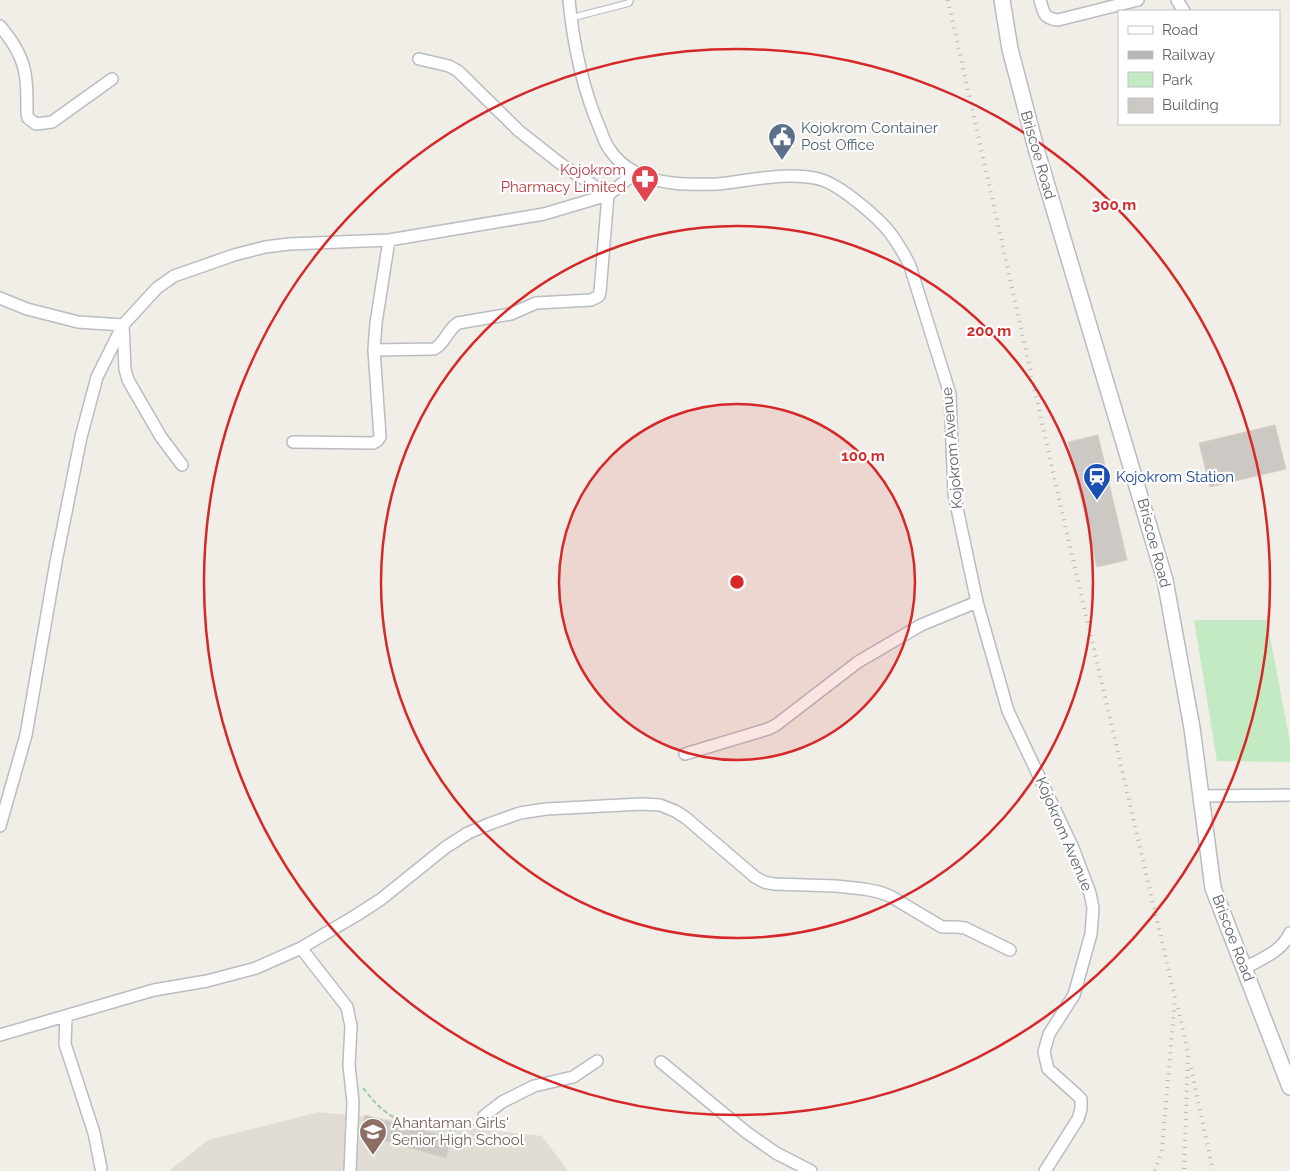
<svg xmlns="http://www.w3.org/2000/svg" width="1290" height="1171" font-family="Raleway,sans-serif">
	<rect width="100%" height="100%" fill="#f1eee7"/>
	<path fill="#e1ddd5" d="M319,1112L542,1136L568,1171H169L208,1140Z"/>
	<path fill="#c3eac2" d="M1194,620H1267L1290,742V762L1217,761Z"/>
	<path fill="#ccc9c4" stroke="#d7d0c4" d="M1275,425L1286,469L1210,487L1199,443Z
		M1098,435L1127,560L1097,567L1068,442Z
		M365,1115L452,1138L446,1158L360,1134Z"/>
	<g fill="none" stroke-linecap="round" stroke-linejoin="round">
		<defs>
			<path id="lane" d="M571,18L629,3L630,0"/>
			<path id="street" d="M569,0C573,43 583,89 600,129C603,136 605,144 610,150C616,159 625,167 635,172C658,185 691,185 717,184C750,181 786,171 819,179C839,184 878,217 891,234C898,244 905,255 910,266L950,394L954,494L977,602L1008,711L1073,848L1090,893L1093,908L1091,934L1074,995L1049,1034L1044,1052L1048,1069L1076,1094L1081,1099V1109L1078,1119L1045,1171
				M1040,0C1044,13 1043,18 1058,20L1138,0
				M1177,0L1184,11
				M0,26C27,58 27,74 27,114L28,118L36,124L52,122L112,79
				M0,298L27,309L78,322L123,325L125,369L128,380L161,437L182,465
				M374,350L434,349C445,344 447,330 458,323L511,314L536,303L591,300L599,296L600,292L608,195L561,164L519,131L458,71L449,66L419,59
				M293,442L373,443L377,441L380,437L374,350L376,323L389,240
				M685,754L768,729L776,725L858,662L921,625L977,602
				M1201,796L1290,795
				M0,826L26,735L56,562L81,437L97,377L123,325L157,288L174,276L234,255L265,247L289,244L389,240L544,214L608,195L635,173
				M301,948L347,1007L351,1026L349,1065L353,1102L350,1171
				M1245,968C1263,958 1281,952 1290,933
				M66,1017L65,1044L94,1133L101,1168
				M0,1035L154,990L207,981L256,968L301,948L355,916L380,900L446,847L468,833L489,824L520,813L546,809L642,804L660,805L675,811L686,818L755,877L764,882L774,884L836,886L864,889L879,892L890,896L942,927H957L965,928L1010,950
				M661,1062L746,1132L776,1153L811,1171
				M484,1116L502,1102L534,1086L573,1077L597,1061"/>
			<path id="secondary" d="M1002,0L1010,49L1037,152L1165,580L1192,728L1213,888L1290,1087"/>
		</defs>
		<use href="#lane" stroke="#b9bcc1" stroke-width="8"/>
		<use href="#street" stroke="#b9bcc1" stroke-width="14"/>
		<use href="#secondary" stroke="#b8bcc1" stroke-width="18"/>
		<path stroke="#9acca7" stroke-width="2" stroke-dasharray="5 2.5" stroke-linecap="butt" d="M363,1088C371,1098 379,1108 390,1115C408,1126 457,1137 475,1123"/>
		<use href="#lane" stroke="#fff" stroke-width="5.5"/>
		<use href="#street" stroke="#fff" stroke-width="11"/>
		<use href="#secondary" stroke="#fff" stroke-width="15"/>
		<path stroke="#b5b6b7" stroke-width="4" stroke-dasharray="1 6" stroke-linecap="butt" d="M948,0L1059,499L1175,998L1162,1149L1155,1171
			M1178,1008L1188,1053L1184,1171
			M1191,1068L1213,1171"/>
	</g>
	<circle cx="737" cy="582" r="178" fill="#d62828" fill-opacity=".12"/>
	<g fill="none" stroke="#d62828" stroke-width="2.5">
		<circle cx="737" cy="582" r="178"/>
		<circle cx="737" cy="582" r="356"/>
		<circle cx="737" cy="582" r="533"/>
	</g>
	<defs>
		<symbol id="civic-pin" viewBox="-11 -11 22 30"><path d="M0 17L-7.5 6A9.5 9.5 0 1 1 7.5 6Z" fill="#5c6f8a" stroke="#fff"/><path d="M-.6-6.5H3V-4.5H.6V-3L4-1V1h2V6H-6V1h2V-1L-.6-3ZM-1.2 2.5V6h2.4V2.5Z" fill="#fff"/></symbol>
		<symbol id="pharmacy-pin" viewBox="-11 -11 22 30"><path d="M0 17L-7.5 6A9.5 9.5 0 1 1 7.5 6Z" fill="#e0444e" stroke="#fff"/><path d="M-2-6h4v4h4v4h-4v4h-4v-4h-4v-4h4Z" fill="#fff"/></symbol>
		<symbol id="station-pin" viewBox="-11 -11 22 30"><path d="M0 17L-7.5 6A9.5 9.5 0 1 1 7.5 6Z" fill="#1a4fb4" stroke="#fff"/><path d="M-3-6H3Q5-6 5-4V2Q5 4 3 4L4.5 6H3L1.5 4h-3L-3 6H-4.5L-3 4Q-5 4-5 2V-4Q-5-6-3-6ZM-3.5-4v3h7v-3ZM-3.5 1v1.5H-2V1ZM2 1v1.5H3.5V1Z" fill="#fff"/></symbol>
		<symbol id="school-pin" viewBox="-11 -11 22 30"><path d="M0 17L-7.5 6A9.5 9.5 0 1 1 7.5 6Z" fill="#8d6e63" stroke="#fff"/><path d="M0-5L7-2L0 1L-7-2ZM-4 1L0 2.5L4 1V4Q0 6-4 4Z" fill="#fff"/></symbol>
	</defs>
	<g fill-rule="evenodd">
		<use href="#civic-pin" x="766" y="121" width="32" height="43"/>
		<use href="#pharmacy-pin" x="629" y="163" width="32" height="43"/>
		<use href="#station-pin" x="1081" y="461" width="32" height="43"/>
		<use href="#school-pin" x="357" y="1116" width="32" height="43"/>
	</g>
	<g text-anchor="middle" stroke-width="4.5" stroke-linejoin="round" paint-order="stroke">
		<g font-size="15" fill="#4e5e75" stroke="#fff" text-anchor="start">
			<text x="801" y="133">Kojokrom Container<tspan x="801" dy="17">Post Office</tspan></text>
		</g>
		<g font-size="15" fill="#5e6368" stroke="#fff">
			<text transform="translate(1038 155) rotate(74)" y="5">Briscoe Road</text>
			<text transform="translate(952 448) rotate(-95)" y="5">Kojokrom Avenue</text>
			<text transform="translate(1154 543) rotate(75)" y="5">Briscoe Road</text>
			<text transform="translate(1064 834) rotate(67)" y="5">Kojokrom Avenue</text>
			<text transform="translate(1233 938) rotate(69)" y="5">Briscoe Road</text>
		</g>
		<g font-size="15" fill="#be3a42" stroke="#fff" text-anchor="end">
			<text x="626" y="175">Kojokrom<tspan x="626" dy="17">Pharmacy Limited</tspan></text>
		</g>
		<g font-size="15" fill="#164399" stroke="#fff" text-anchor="start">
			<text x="1116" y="482">Kojokrom Station</text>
		</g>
		<g font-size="15" fill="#785e54" stroke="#fff" text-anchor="start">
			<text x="392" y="1128">Ahantaman Girls'<tspan x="392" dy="17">Senior High School</tspan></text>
		</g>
	</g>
	<circle cx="737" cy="582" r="8" fill="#d62828" stroke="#fff" stroke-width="2.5"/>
	<g font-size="15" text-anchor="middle" font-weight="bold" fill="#d62828" stroke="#fff" stroke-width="4.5" stroke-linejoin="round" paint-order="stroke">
		<text x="1114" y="210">300 m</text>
		<text x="989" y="336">200 m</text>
		<text x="863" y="461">100 m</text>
	</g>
	<rect x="1118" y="10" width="162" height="115" fill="#ffffff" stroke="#bfc1c3"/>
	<rect x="1128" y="26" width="25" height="8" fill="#ffffff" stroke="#bfc1c3"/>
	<text x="1162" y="35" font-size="15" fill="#5e6368">Road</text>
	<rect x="1128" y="51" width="25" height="8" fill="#b5b6b7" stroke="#bfc1c3"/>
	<text x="1162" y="60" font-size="15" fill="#5e6368">Railway</text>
	<rect x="1128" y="72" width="25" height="15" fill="#c3eac2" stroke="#bfc1c3"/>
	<text x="1162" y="85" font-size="15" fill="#5e6368">Park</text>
	<rect x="1128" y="98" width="25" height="15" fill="#ccc9c4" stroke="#bfc1c3"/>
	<text x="1162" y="110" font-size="15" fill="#5e6368">Building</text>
</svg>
